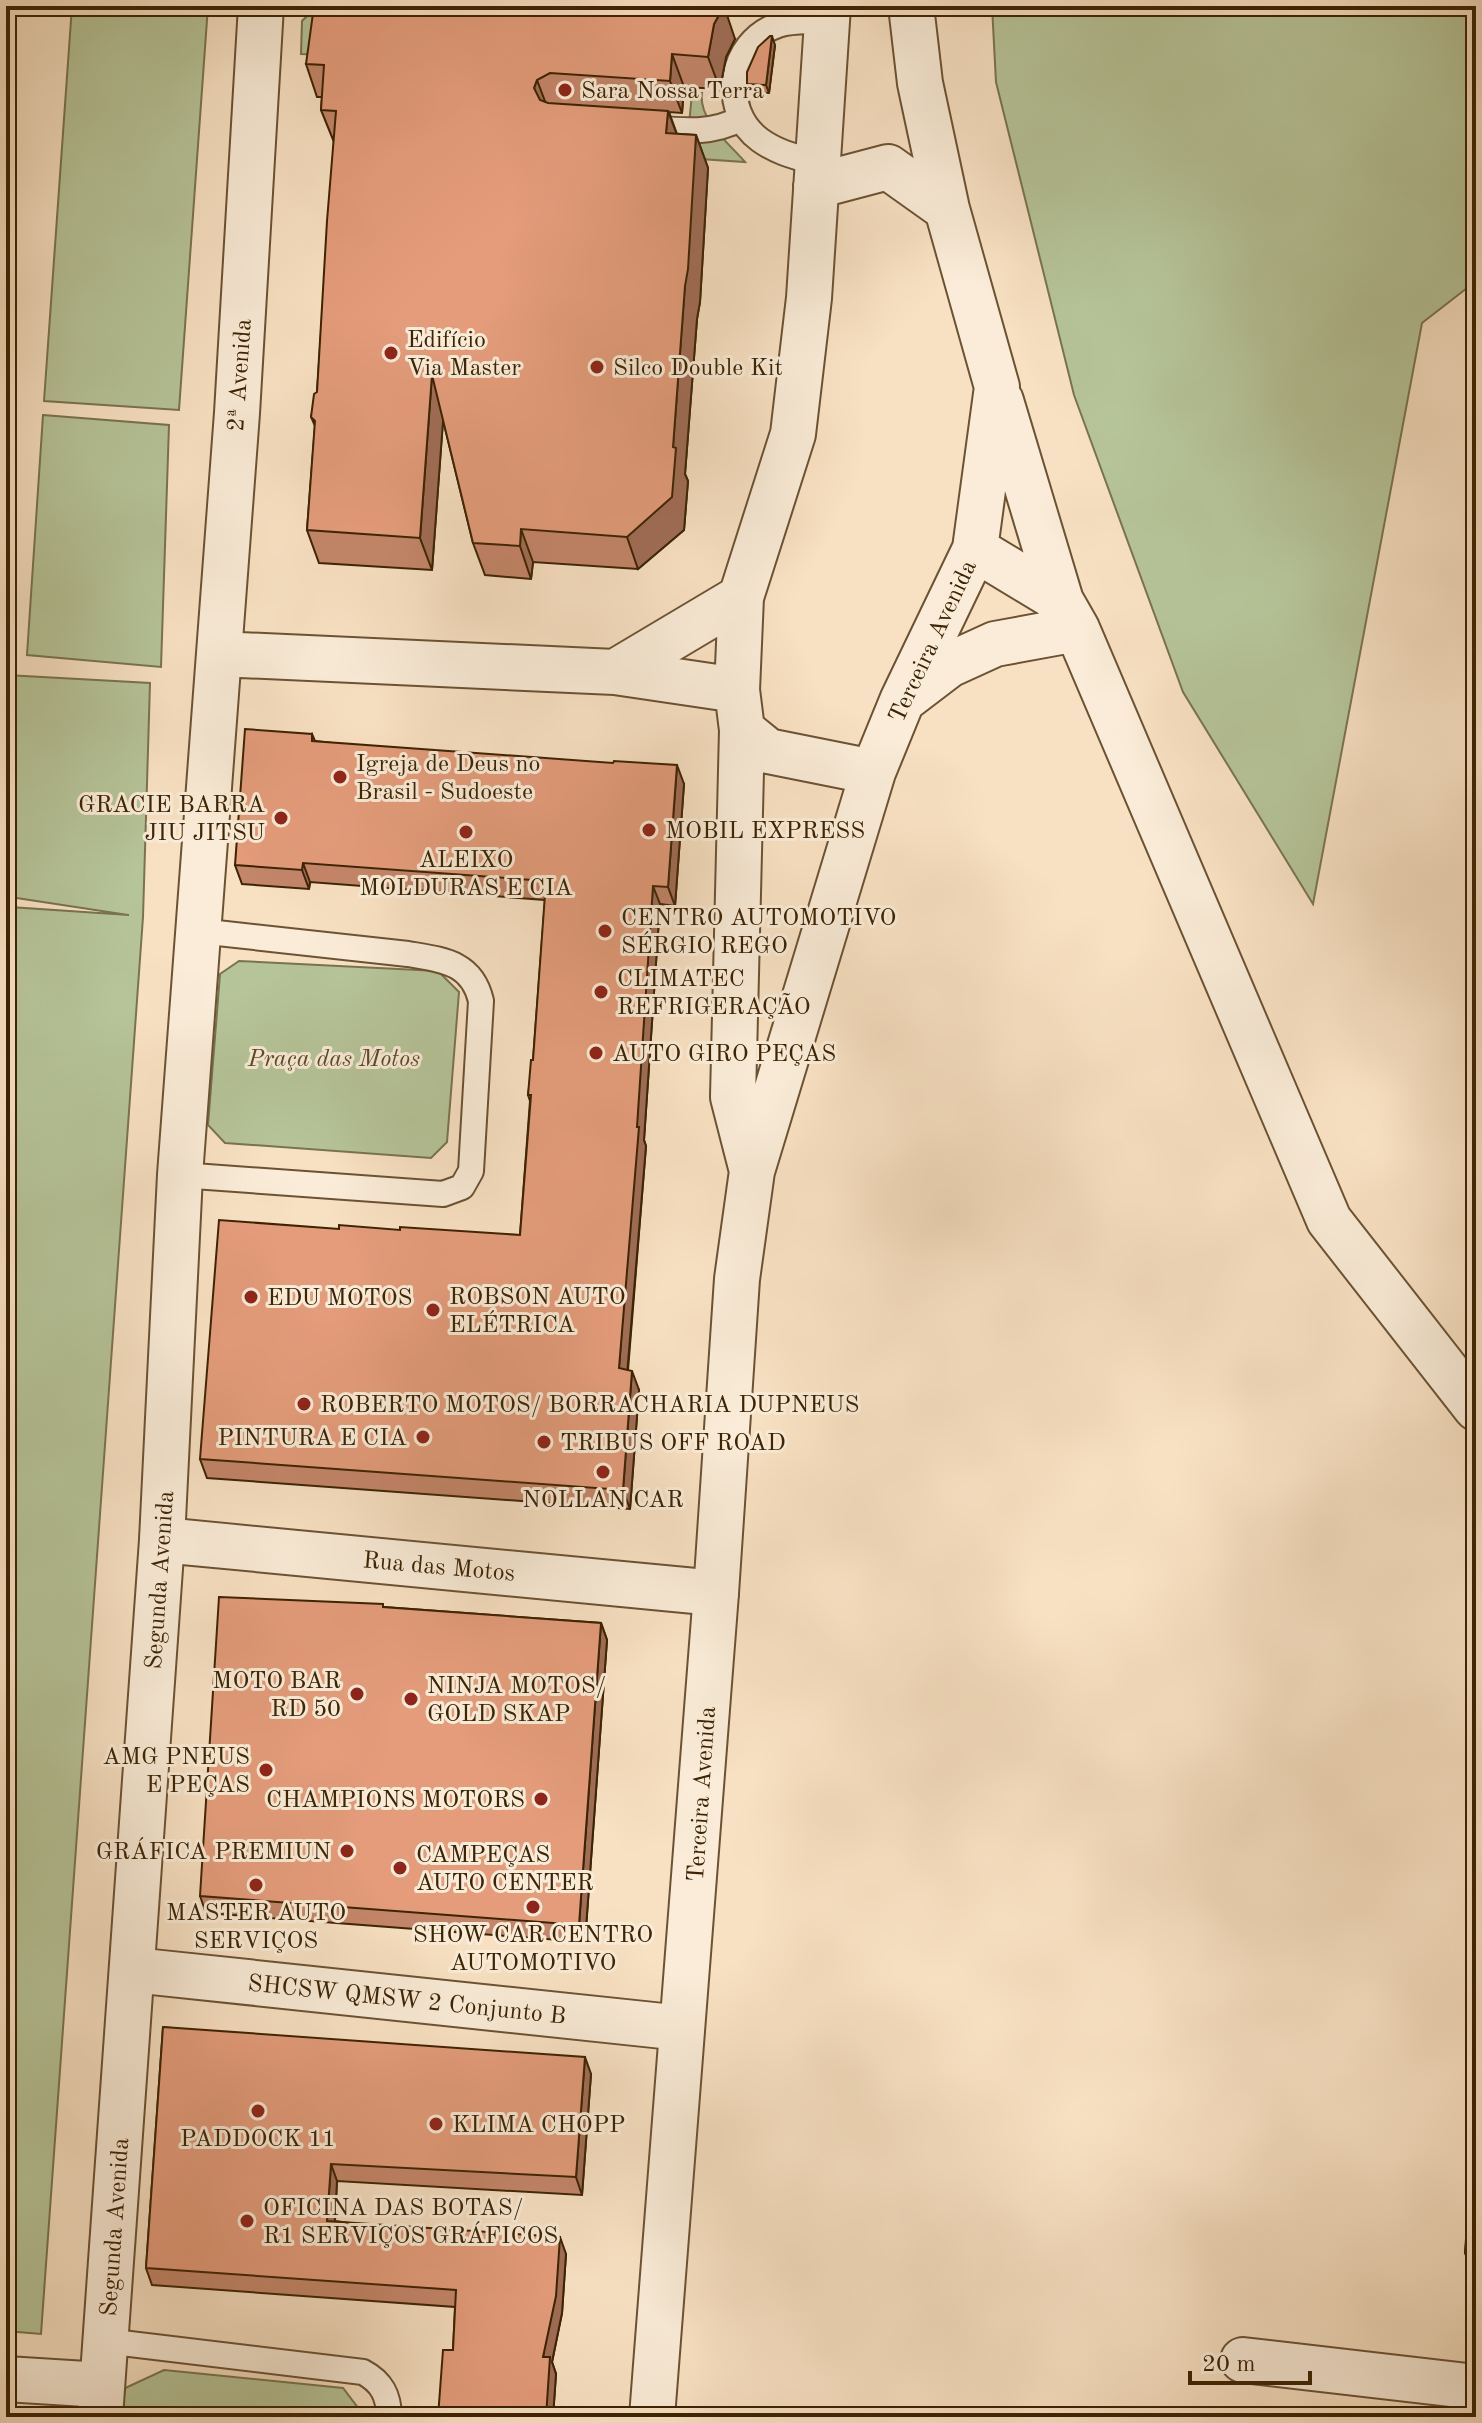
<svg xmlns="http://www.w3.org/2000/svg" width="1482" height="2423" font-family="'Old Standard TT',serif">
	<rect width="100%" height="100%" fill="#f8e1c3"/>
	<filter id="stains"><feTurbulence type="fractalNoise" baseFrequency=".0025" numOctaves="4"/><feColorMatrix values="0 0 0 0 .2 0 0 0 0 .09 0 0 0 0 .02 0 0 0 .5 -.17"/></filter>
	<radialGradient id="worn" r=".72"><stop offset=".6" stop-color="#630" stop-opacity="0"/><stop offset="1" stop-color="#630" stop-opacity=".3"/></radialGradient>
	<path fill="#b6c499" stroke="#79744e" stroke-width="2" fill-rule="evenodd" d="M72,6H208L179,410L44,401Z
		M317,6L328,55L301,54L302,21Z
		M992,6H1476V281L1422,323L1313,904L1183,692L1074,395L996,82Z
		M692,93H702C698,120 730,144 745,162L686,158Z
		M43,415L169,425L161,667L27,655Z
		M6,675L150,683L143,917L41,2334L6,2331V956L9,908L6,909ZM10,897L128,915H129L10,907Z
		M239,961L438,971L459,992L447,1142L431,1158L225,1143L208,1125L220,974Z
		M164,2370L343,2388L365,2417H119L121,2390Z"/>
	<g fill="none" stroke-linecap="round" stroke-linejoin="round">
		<defs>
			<path id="service" d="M642,127C676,130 711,136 741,118
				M818,163C797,157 778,153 760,140C719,110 729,42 778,25C792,20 812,22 827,20
				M180,1175L443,1194L462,1187L471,1171L481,1001C472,962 443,960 408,954L199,931
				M105,2341L363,2372C382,2382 389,2396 389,2417"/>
			<path id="minor" d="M162,1540L716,1593
				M133,1970L682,2028
				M1243,2360L1476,2387
				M6,2379L102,2385"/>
			<path id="tertiary" d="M816,186L888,167L947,209
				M1001,401L1061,601L1077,629L1329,1220L1476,1408
				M975,549L1061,601
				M219,654L615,672L737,690
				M615,672L741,597
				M907,697L949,665L995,644L1077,629
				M742,730L768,751L873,772
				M752,1171L733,1097L742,730L737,690L741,597L793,434L809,298L828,6
				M100,2417L162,1540L180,1175L237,413L261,6
				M652,2417L716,1593L737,1279L752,1171L873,772L902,701L975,549L997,387L947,209L920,83L911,6"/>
		</defs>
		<use href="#service" stroke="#6b5233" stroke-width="28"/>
		<use href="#minor" stroke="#6b5233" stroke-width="48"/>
		<use href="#tertiary" stroke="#6b5233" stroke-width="48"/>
		<use href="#service" stroke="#faecd8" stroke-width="24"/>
		<use href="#minor" stroke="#faecd8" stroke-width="44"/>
		<use href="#tertiary" stroke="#faecd8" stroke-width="44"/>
	</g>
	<path fill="#c4866a" stroke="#3c2303" stroke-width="2" d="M735,39L726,57L720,89L684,87L682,113L669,112L677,134L696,135L708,168L700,302L697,319L685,474L688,481L684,530L638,569L533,562L531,579L485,575L473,543L443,420L432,570L319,563L307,530L315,426L311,417L317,392L334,142L321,110L322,97H317L306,64Z
		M775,45L769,93L750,92L747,84Z
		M312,734L315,741L684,784L675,906L660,904L644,1140L646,1146L628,1370L639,1390L630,1509L207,1478L200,1459L339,1229L520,1235L530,1101L528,1095L533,1060L545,900L310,882L309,889L242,884L235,865Z
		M384,1607L601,1623L607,1640L585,1942L206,1913L200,1896Z
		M163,2027L591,2074L582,2195L337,2181L335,2221L566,2254L562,2313L552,2362L556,2374L553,2417H438L453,2350L455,2307L152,2285L146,2268Z
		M1476,2151V2284L1465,2253Z"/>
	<path fill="#a06d56" stroke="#3c2303" stroke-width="2" d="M724,6L735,39L726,57L720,89L708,57L714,24Z
		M772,36L775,45L769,93L766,85Z
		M672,54L684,87L682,113L670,81Z
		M537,80L549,112L546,121L534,88Z
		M668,111L680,143L666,133Z
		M696,135L708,168L700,302L697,319L685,474L688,481L684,530L638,569L627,537L673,447Z
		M432,375L444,408L432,570L420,538Z
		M521,529L533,562L531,579L520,546Z
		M677,765L684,784L675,906L668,887Z
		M303,863L310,882L309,889L302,870Z
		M653,886L660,904L644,1140L646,1146L626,1387L619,1368Z
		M632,1371L639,1390L630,1509L623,1490Z
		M601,1623L607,1640L585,1942L579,1925Z
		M585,2057L591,2074L582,2195L576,2177Z
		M331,2164L337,2181L334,2238L327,2221Z
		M560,2237L566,2254L562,2313L552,2362L556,2374L553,2417H546L543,2357Z"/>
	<path fill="#e49c7b" stroke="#3c2303" stroke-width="2" d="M314,6H724L714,24L708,57L672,54L670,81L550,73L537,80L534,88L540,100L548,103L668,111L666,133L696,135L688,269L685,286L673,447L676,448L672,497L627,537L521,529L520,546L473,543L432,375L420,538L307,530L315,421L311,417L314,394L317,392L327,221L336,111L321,110L324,65L306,64Z
		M770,36H772L766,85L747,84V72L758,47Z
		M245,729L312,734V741L613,763L614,761L677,765L668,887L653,886L637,1127H639L619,1368L632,1371L623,1490L200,1459L219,1220L339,1229V1225L400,1230V1227L520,1235L531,1095H528L531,1060H533L546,881L303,863L302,870L235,865Z
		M219,1597L383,1604V1607L601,1623L579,1925L200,1896Z
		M163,2027L585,2057L576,2177L331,2164L327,2221L560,2237L556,2296L543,2357H550L546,2417H438L443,2350H453L456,2290L146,2268Z
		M1472,2151H1476V2254L1465,2253Z"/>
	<g fill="#8f2418" stroke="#faecd8" stroke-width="3">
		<circle cx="565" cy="90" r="8"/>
		<circle cx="391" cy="353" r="8"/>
		<circle cx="597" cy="367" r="8"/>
		<circle cx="340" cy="777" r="8"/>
		<circle cx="281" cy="818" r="8"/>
		<circle cx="649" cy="830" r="8"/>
		<circle cx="466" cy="832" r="8"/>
		<circle cx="605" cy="931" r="8"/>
		<circle cx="601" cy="992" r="8"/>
		<circle cx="596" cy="1053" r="8"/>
		<circle cx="251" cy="1297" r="8"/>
		<circle cx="433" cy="1310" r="8"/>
		<circle cx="304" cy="1404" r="8"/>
		<circle cx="423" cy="1437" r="8"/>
		<circle cx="544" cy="1442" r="8"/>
		<circle cx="603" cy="1472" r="8"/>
		<circle cx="357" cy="1694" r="8"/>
		<circle cx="411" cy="1699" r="8"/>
		<circle cx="266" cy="1770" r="8"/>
		<circle cx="541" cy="1799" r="8"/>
		<circle cx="347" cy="1851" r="8"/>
		<circle cx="400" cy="1868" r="8"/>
		<circle cx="256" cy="1885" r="8"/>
		<circle cx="533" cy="1907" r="8"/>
		<circle cx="258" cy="2111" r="8"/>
		<circle cx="436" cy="2124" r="8"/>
		<circle cx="247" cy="2221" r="8"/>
	</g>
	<g text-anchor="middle" stroke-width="6" stroke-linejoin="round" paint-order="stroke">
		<g font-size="24" fill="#3c2303" stroke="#faecd8" text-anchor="start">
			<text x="581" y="98">Sara Nossa Terra</text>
			<text x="407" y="347">Edifício<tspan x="407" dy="28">Via Master</tspan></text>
			<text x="613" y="375">Silco Double Kit</text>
			<text x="356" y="771">Igreja de Deus no<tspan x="356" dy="28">Brasil - Sudoeste</tspan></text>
			<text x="265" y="812" text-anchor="end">GRACIE BARRA<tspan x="265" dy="28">JIU JITSU</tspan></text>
			<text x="665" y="838">MOBIL EXPRESS</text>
			<text x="466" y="867" text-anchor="middle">ALEIXO<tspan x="466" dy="28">MOLDURAS E CIA</tspan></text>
			<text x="621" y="925">CENTRO AUTOMOTIVO<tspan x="621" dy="28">SÉRGIO REGO</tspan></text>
			<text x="617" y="986">CLIMATEC<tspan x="617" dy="28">REFRIGERAÇÃO</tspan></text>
			<text x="612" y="1061">AUTO GIRO PEÇAS</text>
			<text x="449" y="1304">ROBSON AUTO<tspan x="449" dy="28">ELÉTRICA</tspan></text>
			<text x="267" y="1305">EDU MOTOS</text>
			<text x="320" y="1412">ROBERTO MOTOS/ BORRACHARIA DUPNEUS</text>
			<text x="407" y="1445" text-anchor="end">PINTURA E CIA</text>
			<text x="560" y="1450">TRIBUS OFF ROAD</text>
			<text x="603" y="1507" text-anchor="middle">NOLLAN CAR</text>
			<text x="341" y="1688" text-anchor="end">MOTO BAR<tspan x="341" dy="28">RD 50</tspan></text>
			<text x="427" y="1693">NINJA MOTOS/<tspan x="427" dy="28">GOLD SKAP</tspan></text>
			<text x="250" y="1764" text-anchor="end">AMG PNEUS<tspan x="250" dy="28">E PEÇAS</tspan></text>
			<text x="525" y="1807" text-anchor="end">CHAMPIONS MOTORS</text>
			<text x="331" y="1859" text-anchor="end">GRÁFICA PREMIUN</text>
			<text x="416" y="1862">CAMPEÇAS<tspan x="416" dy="28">AUTO CENTER</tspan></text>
			<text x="256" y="1920" text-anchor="middle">MASTER AUTO<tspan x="256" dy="28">SERVIÇOS</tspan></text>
			<text x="533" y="1942" text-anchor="middle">SHOW CAR CENTRO<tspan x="533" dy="28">AUTOMOTIVO</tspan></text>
			<text x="452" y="2132">KLIMA CHOPP</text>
			<text x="258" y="2146" text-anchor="middle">PADDOCK 11</text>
			<text x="263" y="2215">OFICINA DAS BOTAS/<tspan x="263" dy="28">R1 SERVIÇOS GRÁFICOS</tspan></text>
		</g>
		<g font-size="24" fill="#3c2303" stroke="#faecd8">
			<text transform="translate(239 375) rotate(-86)" y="8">2ª Avenida</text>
			<text transform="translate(932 641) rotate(-65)" y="8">Terceira Avenida</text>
			<text transform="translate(439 1566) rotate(5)" y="8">Rua das Motos</text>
			<text transform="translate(159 1580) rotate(-86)" y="8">Segunda Avenida</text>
			<text transform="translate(701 1794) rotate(-86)" y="8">Terceira Avenida</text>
			<text transform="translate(407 1999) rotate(6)" y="8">SHCSW QMSW 2 Conjunto B</text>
			<text transform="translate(114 2227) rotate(-86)" y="8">Segunda Avenida</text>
		</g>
		<g font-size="24" font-style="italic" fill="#5a4b28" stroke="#faecd8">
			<text x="334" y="1066">Praça das Motos</text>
		</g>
	</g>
	<rect width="1482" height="2423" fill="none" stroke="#f8e1c3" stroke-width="32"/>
	<rect x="8" y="8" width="1466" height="2407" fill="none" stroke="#3c2303" stroke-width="4"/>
	<rect x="16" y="16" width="1450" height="2391" fill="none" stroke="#3c2303" stroke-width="2"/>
	<path d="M1190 2371v12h120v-12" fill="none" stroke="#3c2303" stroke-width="4"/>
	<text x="1202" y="2371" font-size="24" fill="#3c2303" stroke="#faecd8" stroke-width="6" paint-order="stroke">20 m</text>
	<rect width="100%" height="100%" filter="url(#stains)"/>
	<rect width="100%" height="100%" fill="url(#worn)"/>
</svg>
